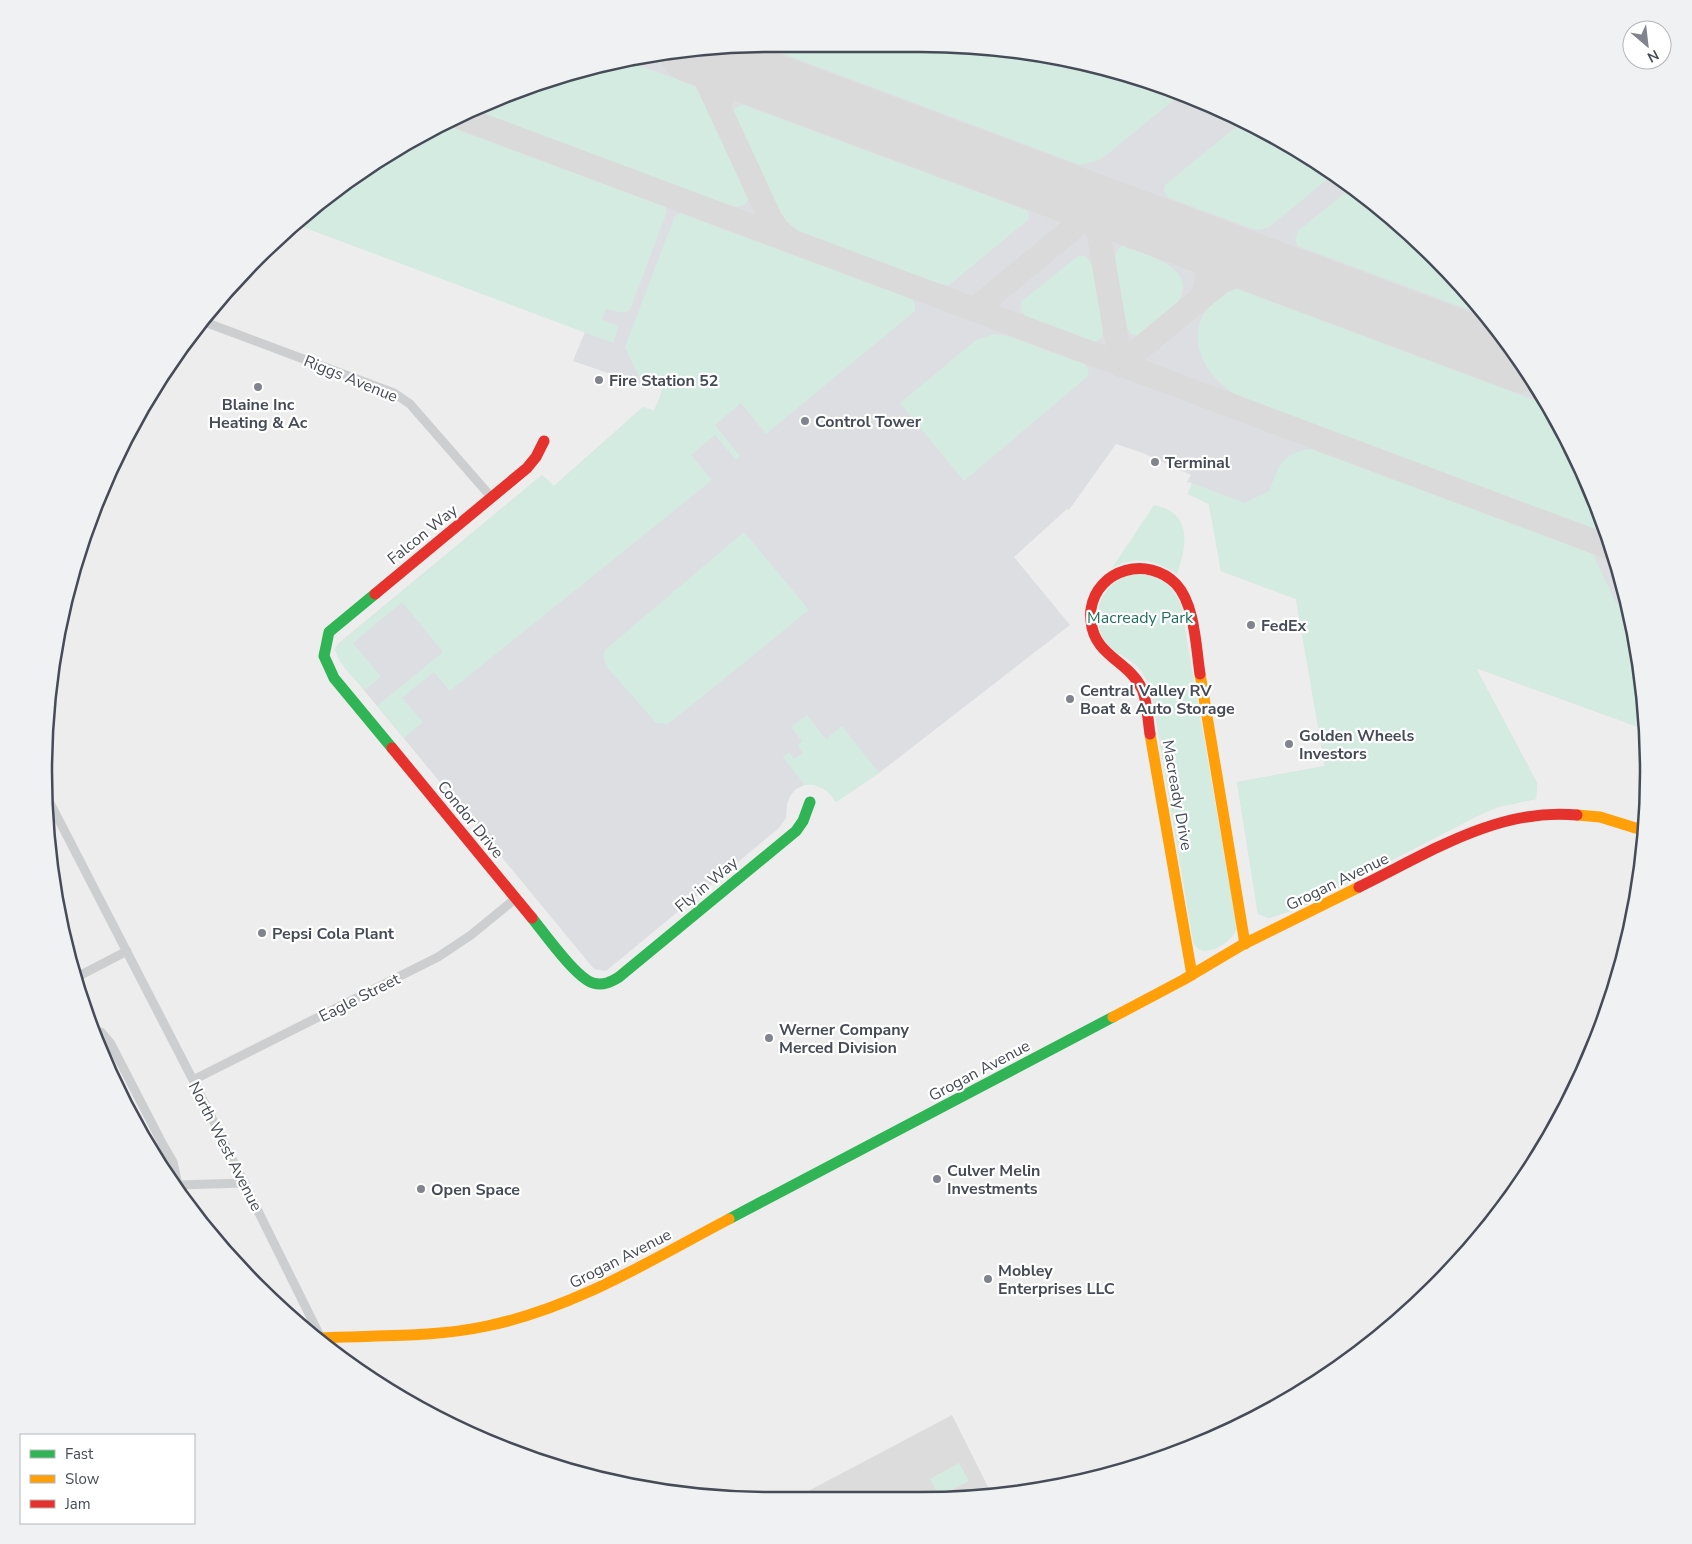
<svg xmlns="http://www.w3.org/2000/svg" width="1692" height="1544" font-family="'Nunito Sans',sans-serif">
	<rect width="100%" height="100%" fill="#eeeded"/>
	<path fill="#dcdcdc" d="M952,1415L991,1493L920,1500L797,1497Z"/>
	<path fill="#dddee1" d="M772,44L967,45L1062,58L1199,99L1325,167L1435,257L1526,368L1593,493L1634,630L1644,729L1476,668L1537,783L1536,799L1498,807L1475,817L1302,907L1269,918L1258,914L1237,782L1325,766L1296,599L1221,571L1209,504L1188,494L1192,483L1187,482L1191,475L1143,453L1116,444L1069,510L1067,509L1014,557L1070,625L879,773L836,802L828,791L813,784L805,785L796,789L790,796L787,804L786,818L779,828L606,971L594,969L340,661L335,650L339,643L542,475L554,486L643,407L654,411L660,397L664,383L661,382L643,385L573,361L585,332L298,225L328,194L450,119L630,58Z"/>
	<path fill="#d3ebe1" d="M772,44L967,45L1062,58L1181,94L1109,153L1099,160L1080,165L759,45Z
		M624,60L698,87L702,93L748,195C749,209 735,207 725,205L474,111Z
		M744,105L1026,210L1029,215L1028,220L949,285L937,284L803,234L788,225L779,216L734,116V110L739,106Z
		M1242,122L1325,167L1334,174L1268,228L1256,230L1169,198L1164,191L1165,185Z
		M442,124L666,207V214L630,310L624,313L606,309L602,320L616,325L618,328L613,343L298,225L328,194Z
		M1351,188L1435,257L1483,315L1298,246L1295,239L1299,230Z
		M680,213L912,299L915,304V311L766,434L741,403L715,425L740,456L736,460L715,435L691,455L712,480L450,691L434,672L402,698L423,722L404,738L377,706L443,652L402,602L353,643L381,677L365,690C356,681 333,659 336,646L542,475L554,486L643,407L654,411L660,397L664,383L661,382L643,385L625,347L675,216Z
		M1122,246C1146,255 1204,268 1175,306C1167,316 1153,325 1142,333L1136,336L1131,334L1127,328L1115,259L1117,250Z
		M1078,256H1085L1092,264L1103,330L1102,337L1097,341H1089L1029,318C1022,314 1019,308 1022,301Z
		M1237,289L1545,404L1593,493L1605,534L1243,398C1210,384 1181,340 1209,307C1217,298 1225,292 1237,289Z
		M994,334L1008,336L1084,364C1088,367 1090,371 1088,376L964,481L900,403L976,340Z
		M1311,449L1593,554L1616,603L1627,608L1634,630L1644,729L1476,668L1537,783L1536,799L1498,807L1475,817L1302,907L1269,918L1258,914L1237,782L1325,766L1296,599L1221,571L1209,504L1188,494L1192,483L1245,503L1269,491C1279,467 1281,453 1311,449Z
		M1154,505C1193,513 1187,545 1177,574C1154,560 1137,555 1112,568Z
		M744,532L809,610L673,720L667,724L656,723L607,667L603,656L605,650Z
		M1137,574C1159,575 1173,585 1181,605L1237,928C1233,943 1199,963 1193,941L1151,691C1148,683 1144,674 1138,667C1130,659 1118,655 1110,647C1096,633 1094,609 1105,593C1112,582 1125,575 1137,574Z
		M807,715L826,739L842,726L879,773L836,802C829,790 819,783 805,785L783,757L789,752L794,759L803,753L798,746L802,741L791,727Z
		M959,1463L969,1481L939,1496L930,1479Z"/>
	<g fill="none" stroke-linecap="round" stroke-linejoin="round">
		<path stroke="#dadada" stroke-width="24" d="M684,52L702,71L771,220L778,230L789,239
			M720,108C721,79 749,78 771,82
			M457,116L1609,547
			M1054,188C1077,199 1091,211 1099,236L1119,353L1122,360L1131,368
			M1183,237C1208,253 1211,270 1202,297
			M974,310L1078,224C1099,213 1116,215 1139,220
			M1120,365L1222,281C1245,270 1267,272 1292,277"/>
		<path stroke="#dadada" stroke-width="59" d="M689,52L1522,363"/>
		<path stroke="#ccced0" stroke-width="9" d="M202,321L394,393L410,404L492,498
			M46,795L193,1080L323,1342
			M77,977L127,951
			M94,1034L101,1032L111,1044L162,1143L173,1162L178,1185
			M193,1080L438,957L471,935L515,899
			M177,1185L245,1183"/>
		<path stroke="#30b455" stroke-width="11" d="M375,594L329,632L324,656L334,678L392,748
			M532,918C545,934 576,978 593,983C603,986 611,982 619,977L796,831L803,821L810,802
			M729,1219L1113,1017"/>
		<path stroke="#ff9f0a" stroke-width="11" d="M1200,674L1245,944
			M1150,734L1192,975
			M1577,815L1600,817L1642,830
			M1113,1017L1183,980L1242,945L1359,887
			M317,1338C374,1335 432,1338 487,1326C575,1308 651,1260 729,1219"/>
		<path stroke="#e5322d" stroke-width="11" d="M375,594L527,468L536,457L544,441
			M1150,734C1148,721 1147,700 1142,689C1129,661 1094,656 1091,621C1091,617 1090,613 1091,609C1097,569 1148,555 1176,584C1195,604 1196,648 1200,674
			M392,748L532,918
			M1359,887C1427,854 1498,807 1577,815"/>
	</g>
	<g fill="#81848c" stroke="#fff" stroke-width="2">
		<circle cx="599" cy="380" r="5"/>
		<circle cx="258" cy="387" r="5"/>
		<circle cx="805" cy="421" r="5"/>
		<circle cx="1155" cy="462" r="5"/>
		<circle cx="1251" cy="625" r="5"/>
		<circle cx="1070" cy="699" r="5"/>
		<circle cx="1289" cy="744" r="5"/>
		<circle cx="262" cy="933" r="5"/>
		<circle cx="769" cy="1038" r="5"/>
		<circle cx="937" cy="1179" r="5"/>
		<circle cx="421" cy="1189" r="5"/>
		<circle cx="988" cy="1279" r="5"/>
	</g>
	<g text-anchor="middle" stroke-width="4.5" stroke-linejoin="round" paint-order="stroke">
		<g font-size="16" fill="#464c57" stroke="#fff">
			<text transform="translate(351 378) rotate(22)" y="6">Riggs Avenue</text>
			<text transform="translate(422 534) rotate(-39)" y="6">Falcon Way</text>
			<text transform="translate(1178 795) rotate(80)" y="6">Macready Drive</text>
			<text transform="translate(471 819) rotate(51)" y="6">Condor Drive</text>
			<text transform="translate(1337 881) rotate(-26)" y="6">Grogan Avenue</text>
			<text transform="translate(706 884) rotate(-40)" y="6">Fly in Way</text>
			<text transform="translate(359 997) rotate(-27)" y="6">Eagle Street</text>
			<text transform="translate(979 1070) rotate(-28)" y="6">Grogan Avenue</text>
			<text transform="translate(226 1146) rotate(63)" y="6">North West Avenue</text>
			<text transform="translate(620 1258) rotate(-27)" y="6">Grogan Avenue</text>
		</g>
		<g font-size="16" font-weight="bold" fill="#464c57" stroke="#fff" text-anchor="start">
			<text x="609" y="386">Fire Station 52</text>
			<text x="258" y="410" text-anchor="middle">Blaine Inc<tspan x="258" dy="18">Heating &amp; Ac</tspan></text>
			<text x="815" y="427">Control Tower</text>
			<text x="1165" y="468">Terminal</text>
			<text x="1261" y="631">FedEx</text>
			<text x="1080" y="696">Central Valley RV<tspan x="1080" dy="18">Boat &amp; Auto Storage</tspan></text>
			<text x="1299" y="741">Golden Wheels<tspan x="1299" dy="18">Investors</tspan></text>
			<text x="272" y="939">Pepsi Cola Plant</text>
			<text x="779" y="1035">Werner Company<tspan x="779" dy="18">Merced Division</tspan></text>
			<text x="947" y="1176">Culver Melin<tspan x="947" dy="18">Investments</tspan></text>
			<text x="431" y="1195">Open Space</text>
			<text x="998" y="1276">Mobley<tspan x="998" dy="18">Enterprises LLC</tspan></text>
		</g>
		<g font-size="16" fill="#1f7158" stroke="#fff">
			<text x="1140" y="623">Macready Park</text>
		</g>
	</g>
	<path d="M0 0H1692V1544H0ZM772 52H920A720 720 0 0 1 1640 772V772A720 720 0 0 1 920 1492H772A720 720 0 0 1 52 772V772A720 720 0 0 1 772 52Z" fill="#f0f1f2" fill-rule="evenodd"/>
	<path fill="none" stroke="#464c57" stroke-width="2.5" d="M772 52H920A720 720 0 0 1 1640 772V772A720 720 0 0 1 920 1492H772A720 720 0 0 1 52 772V772A720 720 0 0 1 772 52Z"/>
	<rect x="20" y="1434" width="175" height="90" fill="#ffffff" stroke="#b5b7bc"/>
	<rect x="30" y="1450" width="25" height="8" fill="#30b455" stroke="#b5b7bc"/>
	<text x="65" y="1459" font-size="15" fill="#464c57">Fast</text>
	<rect x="30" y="1475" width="25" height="8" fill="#ff9f0a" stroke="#b5b7bc"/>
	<text x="65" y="1484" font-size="15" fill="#464c57">Slow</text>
	<rect x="30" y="1500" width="25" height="8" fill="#e5322d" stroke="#b5b7bc"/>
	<text x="65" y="1509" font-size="15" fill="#464c57">Jam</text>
	<g transform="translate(1647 45) rotate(152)"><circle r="24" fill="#ffffff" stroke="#b5b7bc"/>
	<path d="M0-4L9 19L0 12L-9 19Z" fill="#81848c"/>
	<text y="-8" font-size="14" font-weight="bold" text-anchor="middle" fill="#464c57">N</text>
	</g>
</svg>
